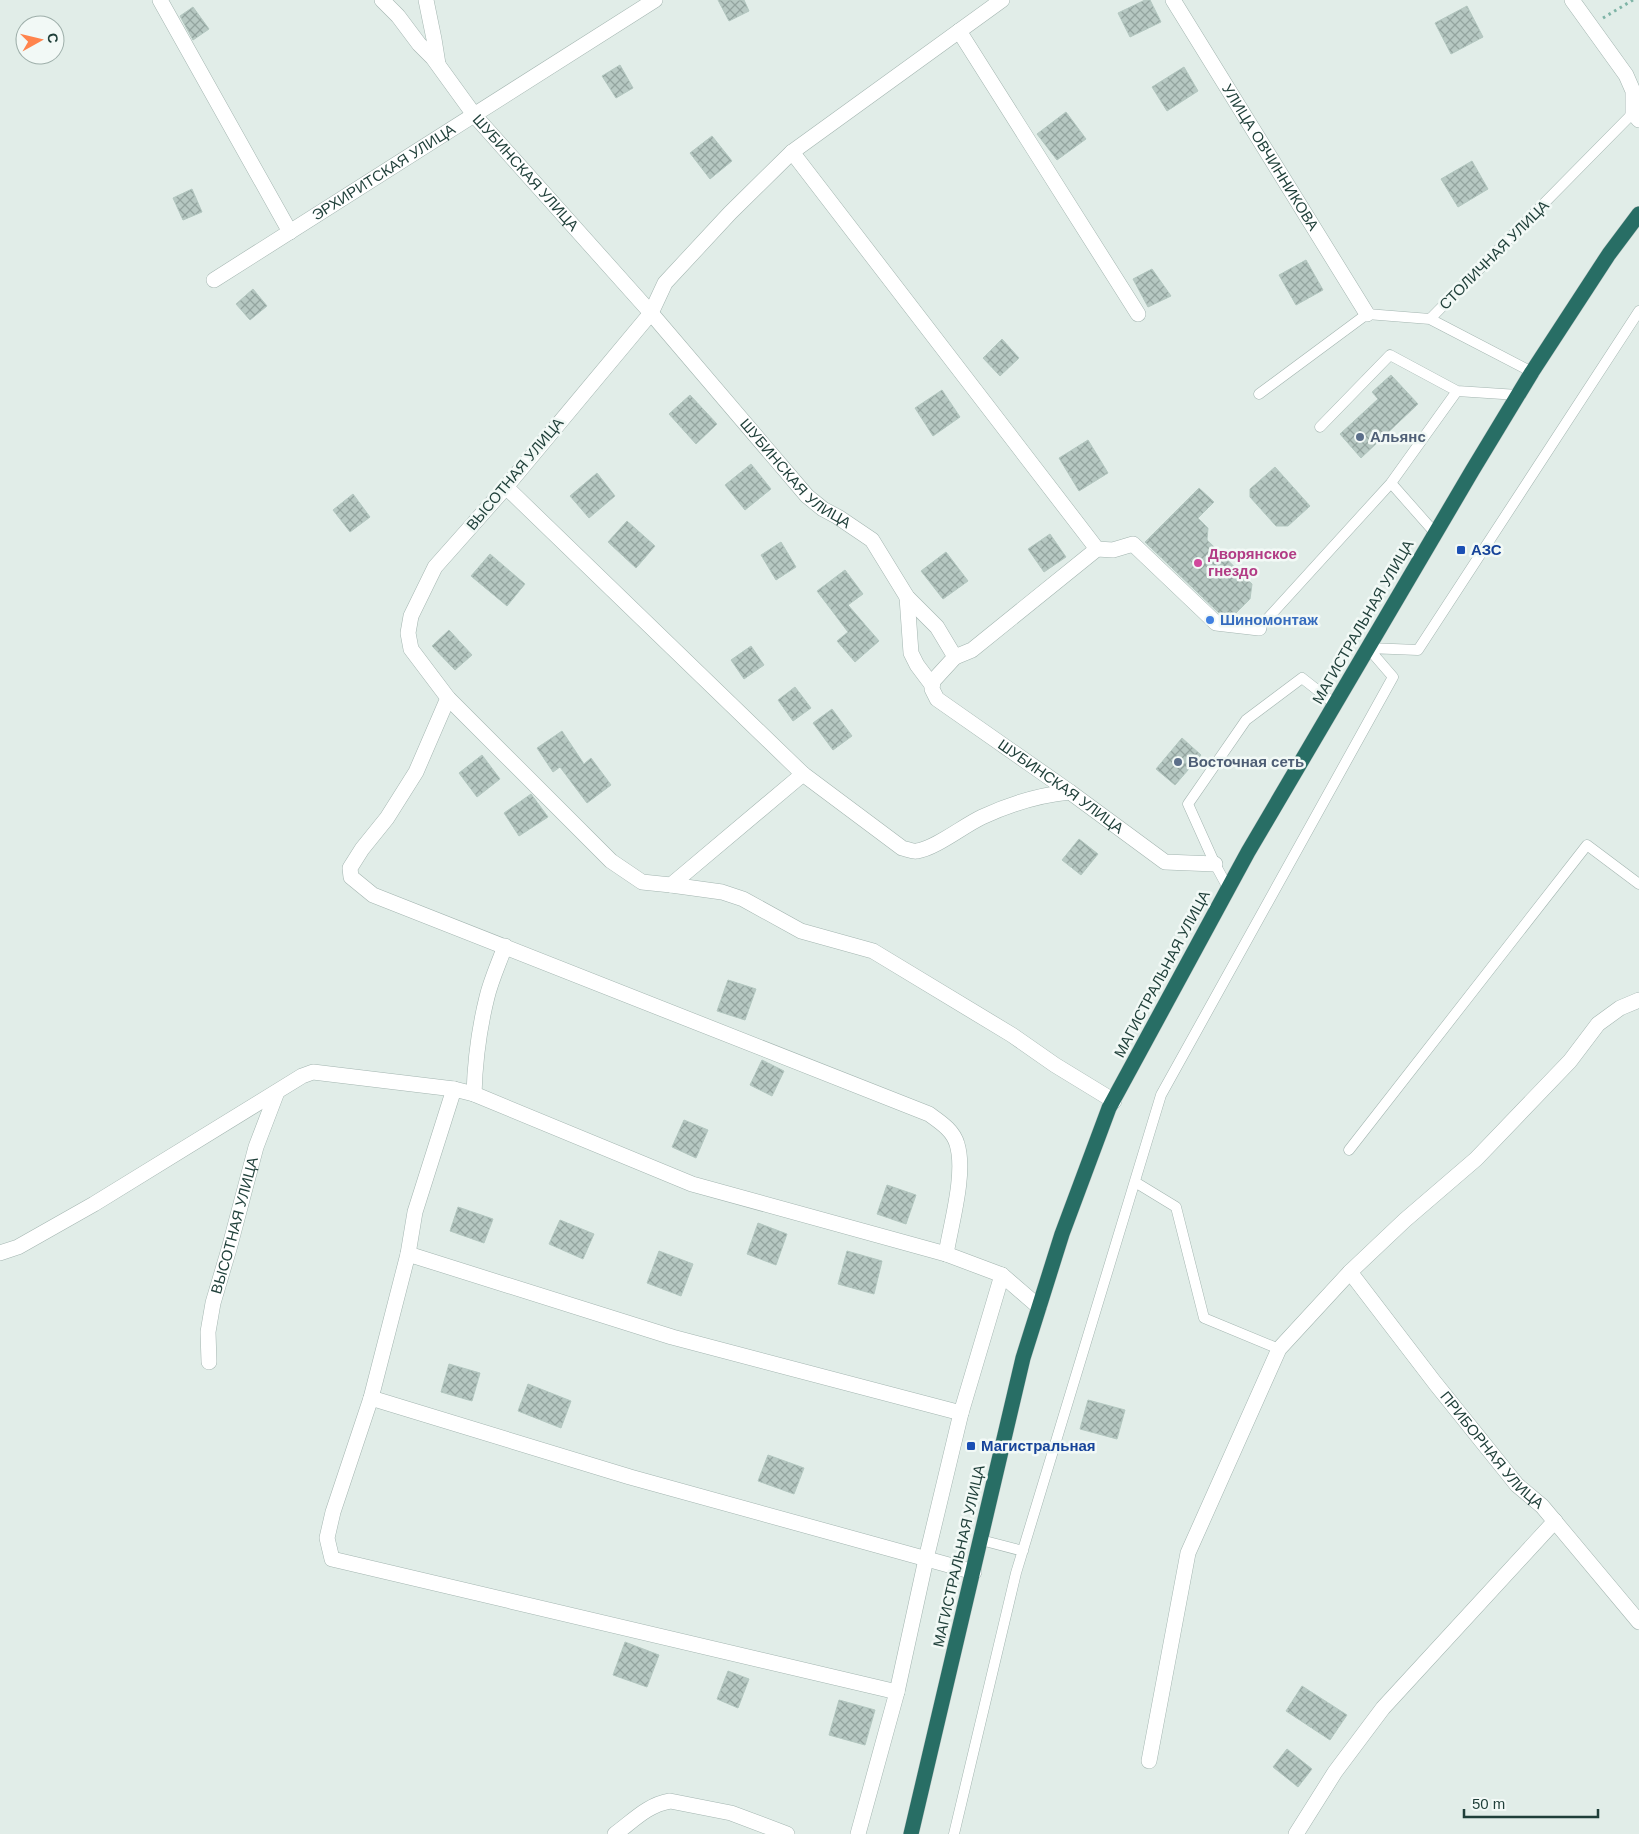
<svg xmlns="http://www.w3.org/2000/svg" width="1639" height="1834" font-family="Arial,sans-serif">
	<defs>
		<pattern id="building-cross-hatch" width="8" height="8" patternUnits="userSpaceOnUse" patternTransform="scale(1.25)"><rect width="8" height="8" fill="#b6c8c2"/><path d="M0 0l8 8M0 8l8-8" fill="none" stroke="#93a49f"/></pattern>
	</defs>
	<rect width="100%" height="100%" fill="#e1ede8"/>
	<path fill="url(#building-cross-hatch)" stroke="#b3c7c0" d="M718,0H744L749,11L729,21Z
		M1145,0H1150L1161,22L1130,37L1118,13Z
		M1467,6L1483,37L1451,54L1435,23Z
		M193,7L209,29L193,40L180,16Z
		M620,65L633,88L616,98L602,76Z
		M1184,67L1198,91L1167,111L1152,87Z
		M1066,112L1086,139L1057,160L1037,134Z
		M712,136L732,161L710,179L690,153Z
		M1472,161L1488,189L1458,207L1441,179Z
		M192,189L202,212L183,220L173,198Z
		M1306,260L1323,290L1296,305L1279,275Z
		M1152,269L1171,296L1148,307L1133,279Z
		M253,289L267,306L250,320L236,304Z
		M1002,339L1019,358L1000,376L983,358Z
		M1391,375L1418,404L1361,458L1340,434L1378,399L1372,392Z
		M942,390L960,417L933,436L915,408Z
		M690,395L717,424L696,444L669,414Z
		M1088,440L1108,473L1079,491L1059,458Z
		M751,464L771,489L745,510L725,485Z
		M1275,467L1310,506L1288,526H1276L1250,497V489Z
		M597,473L615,496L589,518L570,496Z
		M1199,488L1214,502L1198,518L1208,528L1207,540L1252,584L1250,599L1233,616L1220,614L1145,542Z
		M353,494L370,517L350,532L333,510Z
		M627,521L655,546L636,568L608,542Z
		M1050,534L1066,557L1044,572L1028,549Z
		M781,542L796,567L776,580L761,555Z
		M946,552L968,581L943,599L921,571Z
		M490,554L525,584L507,606L471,576Z
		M845,570L863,594L848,605L879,641L855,662L837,641L848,632L817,591Z
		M449,630L472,655L455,670L432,646Z
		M751,646L764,665L744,679L731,660Z
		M795,687L811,708L793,721L778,700Z
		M832,709L852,736L833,750L813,723Z
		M562,731L584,764L591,758L611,785L587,803L560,767L553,772L537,748Z
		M1182,738L1201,755L1175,785L1156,769Z
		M482,755L500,779L477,797L459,773Z
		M531,794L548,817L519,836L504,813Z
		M1079,839L1098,854L1081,875L1062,860Z
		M728,980L756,989L745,1020L717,1011Z
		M762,1060L784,1071L772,1096L750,1085Z
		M684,1120L708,1130L696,1158L672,1147Z
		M887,1185L916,1195L906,1224L877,1214Z
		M458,1207L493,1219L484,1243L450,1231Z
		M560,1220L594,1234L583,1259L549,1244Z
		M758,1223L787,1234L776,1265L747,1254Z
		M659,1251L693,1264L681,1296L647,1283Z
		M847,1251L882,1261L874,1294L838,1284Z
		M449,1364L480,1373L472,1401L441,1392Z
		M528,1384L571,1401L561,1428L518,1411Z
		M1088,1400L1125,1410L1117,1439L1080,1429Z
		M768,1455L804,1468L794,1494L758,1481Z
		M625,1642L659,1655L647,1687L613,1675Z
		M728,1671L749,1679L738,1708L717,1699Z
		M1302,1686L1347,1715L1330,1740L1286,1711Z
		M839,1700L875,1710L865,1745L829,1735Z
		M1287,1749L1312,1769L1298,1787L1273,1767Z"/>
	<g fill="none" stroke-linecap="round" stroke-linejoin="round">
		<defs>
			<path id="lane" d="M1430,319L1532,372
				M1457,391L1518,395
				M1259,394L1367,314L1430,319L1633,113
				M1391,483L1436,534
				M1259,628L1391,483L1457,391L1390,355L1320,427
				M1368,648L1418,650L1639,311
				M1228,888L1215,864L1188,804L1246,720L1302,678L1335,704
				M1349,1150L1587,845L1639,884
				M1135,1182L1176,1207L1204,1318L1279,1349
				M981,1540L1023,1551
				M954,1834L1016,1573L1161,1095L1393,677L1368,648"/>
			<g id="street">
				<path d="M160,0L290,232"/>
				<path id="s1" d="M382,0L398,16L419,44L433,58L475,116L651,313L807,496L823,509L838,517L872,540L907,597L937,627L955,657L933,681L932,689L937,699L1070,792L1165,862L1215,864"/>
				<path d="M426,0L434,39L438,64"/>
				<path d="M1002,0L792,152L730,213L665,283L651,313L506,487L435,567L411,616L408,633L411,649L448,698L611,861L642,882L671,885L803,774L902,848C907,849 912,852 917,851C936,848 963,826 982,817C1010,804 1038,795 1070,792"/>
				<path id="s2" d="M1173,0L1367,314"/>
				<path d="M1572,0L1626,75L1633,91V113L1639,120"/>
				<path d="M959,31L1138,314"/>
				<path d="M792,152L1097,549L1113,550L1133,544L1216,623L1259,628"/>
				<path id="s3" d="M214,280L655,0"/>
				<path d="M506,487L803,774"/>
				<path d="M907,597L911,653L917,665L932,685"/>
				<path d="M955,657L972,650L1097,549"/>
				<path d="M448,698L416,772L387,818L362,849L350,868L351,877L373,895L929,1114C940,1122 953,1130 957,1144C966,1173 951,1224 946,1254"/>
				<path d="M671,885L722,892L743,899L801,931L873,951L1012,1035L1055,1065L1114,1101"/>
				<path d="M474,1094C475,1061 479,1029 487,997C491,980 499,963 505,946"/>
				<path d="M0,1253L18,1247L94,1204L302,1076L313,1072L454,1089L474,1094L692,1184L946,1254L1002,1275L1039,1307"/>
				<path d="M408,1254L415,1212L454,1089"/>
				<path id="s4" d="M1350,1272L1435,1383L1517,1485L1542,1506L1639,1622"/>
				<path id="s5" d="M209,1362L208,1332L213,1303L229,1249L256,1147L277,1092"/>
				<path d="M371,1398L333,1512L327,1538L332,1559L897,1692"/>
				<path d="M961,1413L672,1337L408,1254L371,1398L630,1477L974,1572"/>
				<path d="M1149,1761L1188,1553L1279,1349L1350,1272L1405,1220L1476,1159L1570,1061L1598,1024L1620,1008L1639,1000"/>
				<path d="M615,1834C633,1821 647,1805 670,1801L731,1813L787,1834"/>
				<path d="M858,1834L897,1692L926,1559L961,1413L1002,1275"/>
				<path d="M1296,1834L1335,1772L1383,1708L1555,1521"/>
			</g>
			<path id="highway" d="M911,1834L1023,1358L1062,1234L1109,1108L1248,852L1472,471L1532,372L1609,254L1639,214"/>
		</defs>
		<use href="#lane" stroke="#a3b5b0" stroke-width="11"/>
		<use href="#street" stroke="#a3b5b0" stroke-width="16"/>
		<use href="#highway" stroke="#c0c9c8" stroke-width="16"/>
		<path stroke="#7eb4a6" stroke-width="3" stroke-dasharray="2.5 4" stroke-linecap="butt" d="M1603,18L1633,0"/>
		<use href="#lane" stroke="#fff" stroke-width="10"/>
		<use href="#street" stroke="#fff" stroke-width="15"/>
		<use href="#highway" stroke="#286e65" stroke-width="15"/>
	</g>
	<g fill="#5c6f8a" stroke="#f2f9f6" stroke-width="2">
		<circle cx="1360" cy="437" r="5"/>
		<circle cx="1178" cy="762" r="5"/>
	</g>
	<g fill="#1a4fb4" stroke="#f2f9f6" stroke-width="2">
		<rect x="1456" y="545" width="10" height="10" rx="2.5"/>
		<rect x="966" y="1441" width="10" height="10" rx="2.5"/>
	</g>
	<circle fill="#d1479c" stroke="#f2f9f6" stroke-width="2" cx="1198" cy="563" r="5"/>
	<circle fill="#3f7fe0" stroke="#f2f9f6" stroke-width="2" cx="1210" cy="620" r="5"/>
	<g text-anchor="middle" stroke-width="5" stroke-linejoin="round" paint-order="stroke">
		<g font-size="15" fill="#1f3f39" stroke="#f2f9f6">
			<text dy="5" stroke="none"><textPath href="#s2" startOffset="185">УЛИЦА ОВЧИННИКОВА</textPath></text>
			<text dy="5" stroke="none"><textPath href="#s1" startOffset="225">ШУБИНСКАЯ УЛИЦА</textPath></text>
			<text dy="5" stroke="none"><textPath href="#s3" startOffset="201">ЭРХИРИТСКАЯ УЛИЦА</textPath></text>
			<text transform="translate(1494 255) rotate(-45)" y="5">СТОЛИЧНАЯ УЛИЦА</text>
			<text dy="5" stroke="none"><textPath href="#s1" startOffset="630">ШУБИНСКАЯ УЛИЦА</textPath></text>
			<text transform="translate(515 474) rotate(-50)" y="5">ВЫСОТНАЯ УЛИЦА</text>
			<text transform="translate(1363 622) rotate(-60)" y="5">МАГИСТРАЛЬНАЯ УЛИЦА</text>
			<text dy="5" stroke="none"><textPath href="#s1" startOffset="1080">ШУБИНСКАЯ УЛИЦА</textPath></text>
			<text transform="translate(1162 974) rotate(-62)" y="5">МАГИСТРАЛЬНАЯ УЛИЦА</text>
			<text dy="5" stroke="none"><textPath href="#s5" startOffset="140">ВЫСОТНАЯ УЛИЦА</textPath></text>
			<text dy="5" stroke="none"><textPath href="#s4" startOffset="228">ПРИБОРНАЯ УЛИЦА</textPath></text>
			<text transform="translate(959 1556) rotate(-77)" y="5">МАГИСТРАЛЬНАЯ УЛИЦА</text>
		</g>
		<g font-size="15" font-weight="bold" fill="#4e5e75" stroke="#f2f9f6" text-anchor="start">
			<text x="1370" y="442">Альянс</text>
			<text x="1188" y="767">Восточная сеть</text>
		</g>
		<g font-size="15" font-weight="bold" fill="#164399" stroke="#f2f9f6" text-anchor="start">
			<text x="1471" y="555">АЗС</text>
			<text x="981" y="1451">Магистральная</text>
		</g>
		<g font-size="15" font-weight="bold" fill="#b23c85" stroke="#f2f9f6" text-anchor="start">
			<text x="1208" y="559">Дворянское<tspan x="1208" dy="17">гнездо</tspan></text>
		</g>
		<g font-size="15" font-weight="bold" fill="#366cbe" stroke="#f2f9f6" text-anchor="start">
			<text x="1220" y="625">Шиномонтаж</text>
		</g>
	</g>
	<g transform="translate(40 40) rotate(82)"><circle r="24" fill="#f2f9f6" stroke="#9eafaa"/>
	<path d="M0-4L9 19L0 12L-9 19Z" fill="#ff844d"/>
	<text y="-8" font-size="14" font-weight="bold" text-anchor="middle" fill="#1f3f39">С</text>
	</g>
	<path d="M1464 1809v8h134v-8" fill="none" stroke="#1f3f39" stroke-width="2.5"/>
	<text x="1472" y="1809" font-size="15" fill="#1f3f39" stroke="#f2f9f6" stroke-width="4" paint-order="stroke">50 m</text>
</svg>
